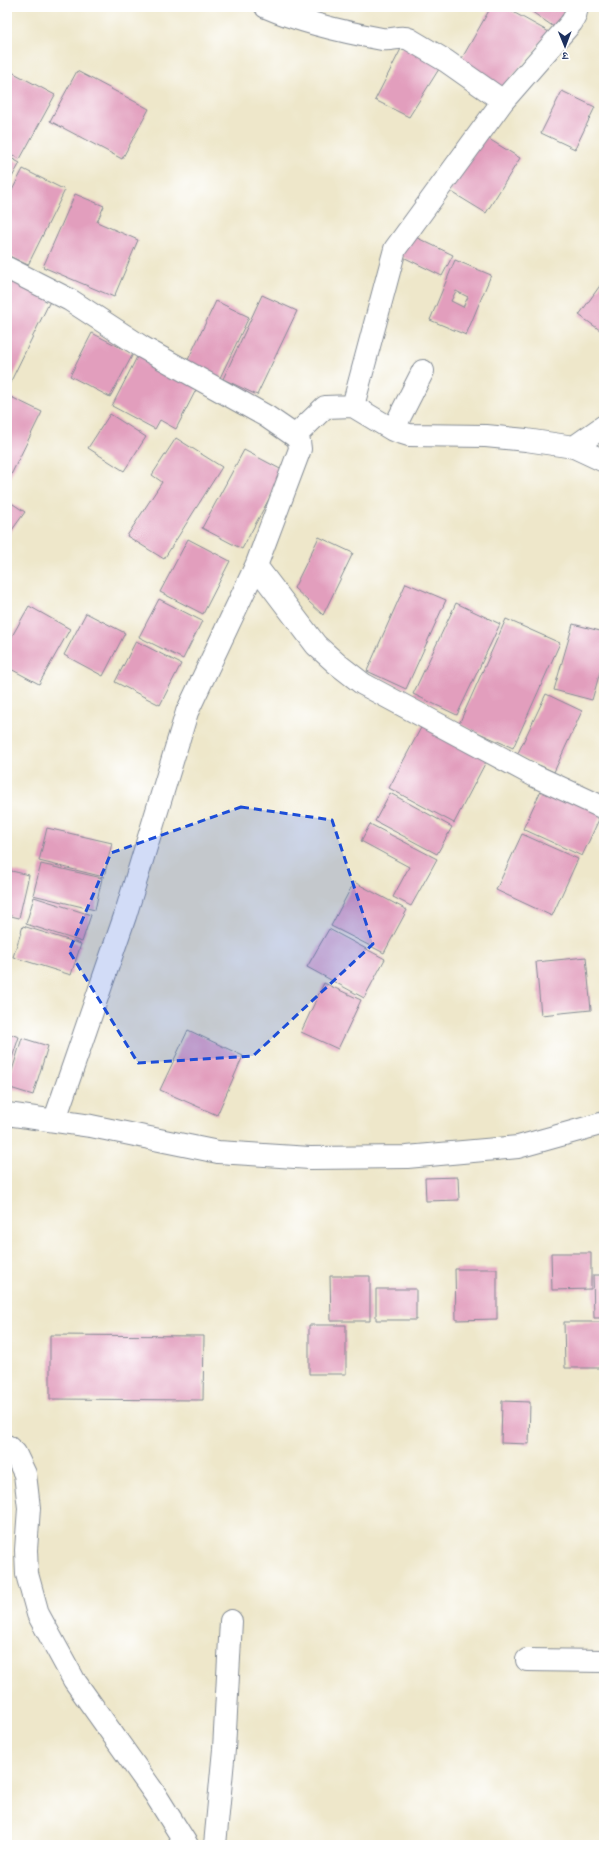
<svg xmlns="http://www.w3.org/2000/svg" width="611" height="1852" font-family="Vollkorn,'Noto Serif Devanagari',serif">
	<rect width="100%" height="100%" fill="#fff"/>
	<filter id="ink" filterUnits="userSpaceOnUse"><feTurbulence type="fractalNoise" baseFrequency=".025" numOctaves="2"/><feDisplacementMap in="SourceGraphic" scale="8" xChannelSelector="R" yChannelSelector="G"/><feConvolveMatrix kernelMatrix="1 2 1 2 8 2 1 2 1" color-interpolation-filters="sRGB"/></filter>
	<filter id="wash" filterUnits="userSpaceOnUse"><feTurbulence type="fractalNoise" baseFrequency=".012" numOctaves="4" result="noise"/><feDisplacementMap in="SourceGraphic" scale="16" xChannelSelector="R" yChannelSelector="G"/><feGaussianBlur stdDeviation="0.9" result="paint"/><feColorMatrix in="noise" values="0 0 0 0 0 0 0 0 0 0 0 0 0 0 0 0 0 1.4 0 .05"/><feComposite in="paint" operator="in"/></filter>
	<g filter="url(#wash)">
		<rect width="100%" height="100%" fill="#eee7ca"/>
		<g id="blocks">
			<path fill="#e29ebd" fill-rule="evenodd" d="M491,7H504L549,32L500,91L457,67Z
				M525,7H568L554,27Z
				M405,41L444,61L409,117L375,100Z
				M10,71L55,95L20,159L7,152V77Z
				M77,71L149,109L122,159L50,121Z
				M562,91L595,107L575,149L541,133Z
				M484,136L520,158L486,213L450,191Z
				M7,156L20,163L7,186Z
				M23,169L65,190L28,265L7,255V200Z
				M75,194L104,206L97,222L138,240L114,297L43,267Z
				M409,234L453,255L442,276L399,255Z
				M455,260L491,275L466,335L430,320ZM456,291L468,297L463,307L451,301Z
				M11,273L54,293L10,383L7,381V281Z
				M604,280V333L579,315Z
				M262,295L297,311L257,395L223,379Z
				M216,301L249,317L219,380L186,364Z
				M92,333L133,354L110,397L70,376Z
				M139,353L199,384L176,429L160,420L155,429L112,406Z
				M7,395L42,412L7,483Z
				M110,414L146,437L124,471L88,448Z
				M176,438L222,467L164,559L127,536L162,482L152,475Z
				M244,450L284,471L242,549L202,528Z
				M7,500L25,512L7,537Z
				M319,537L353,553L323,615L294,588Z
				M188,539L230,561L203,614L160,592Z
				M406,583L446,600L406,689L367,671Z
				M159,599L202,621L183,659L139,637Z
				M456,603L500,624L457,715L413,694Z
				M29,606L70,629L39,684L7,667V645Z
				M86,613L125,633L103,676L64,655Z
				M506,619L560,643L513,748L459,724Z
				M573,624L604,632V658L592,700L554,690Z
				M136,641L181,664L160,705L115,682Z
				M546,694L582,711L554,772L517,755Z
				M424,722L489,756L454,823L389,788Z
				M543,786L602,813L582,856L523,829Z
				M390,793L452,827L437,854L375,821Z
				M370,824L437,859L411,906L393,897L409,867L361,841Z
				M47,828L112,843L104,877L39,861Z
				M522,834L578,859L552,916L496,890Z
				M41,864L102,878L95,910L33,895Z
				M7,870L29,875L19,918L7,915Z
				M354,882L407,910L384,953L331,926Z
				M34,897L91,915L82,942L26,924Z
				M23,926L81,944L71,975L13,957Z
				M329,929L385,959L364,998L307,967Z
				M586,957L591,1010L541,1015L536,962Z
				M324,983L361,1000L338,1049L301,1032Z
				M188,1030L243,1056L217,1115L160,1090Z
				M7,1033L19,1037L7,1073Z
				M22,1038L48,1046L33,1095L7,1087Z
				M458,1177L459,1200L426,1201L425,1178Z
				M551,1253H591V1289L552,1290Z
				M455,1269H497V1319L456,1320Z
				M593,1275H604V1318H594Z
				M330,1276H370V1321H331Z
				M376,1289H416V1320H376Z
				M564,1322H604V1368H565Z
				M309,1325H346V1374H309Z
				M50,1335L204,1336L203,1400L50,1399Z
				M502,1401L530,1402L529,1444L501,1443Z"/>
		</g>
	</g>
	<g filter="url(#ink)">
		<use href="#blocks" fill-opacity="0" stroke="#848b94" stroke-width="1"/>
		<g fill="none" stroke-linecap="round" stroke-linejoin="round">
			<defs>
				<path id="minor" d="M266,7C303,23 343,32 382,39C392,41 400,35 409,39L446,61L503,101
					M7,268L70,300L142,347L266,416L295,436L299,441L300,449L256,566L187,712L125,916L55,1119
					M353,406L395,249L503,101L572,22L575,16L577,7
					M393,430L423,371
					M295,436L325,407L353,406L393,430L409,435L486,436L526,440L574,447L604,461
					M574,447L604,426
					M256,566L316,645L336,663L363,684L535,776L604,808
					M7,1114L91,1126L218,1152L310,1158L407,1157L518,1147L604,1123
					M527,1660L604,1661
					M215,1845L224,1749L231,1621"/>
				<path id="tertiary" d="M7,1446L15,1453L25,1474L29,1508L26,1550L27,1574L38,1614L74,1680L155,1794L187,1845"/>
			</defs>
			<use href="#minor" stroke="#848b94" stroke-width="24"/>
			<use href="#tertiary" stroke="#848b94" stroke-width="24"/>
			<use href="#minor" stroke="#fff" stroke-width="22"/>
			<use href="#tertiary" stroke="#fff" stroke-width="22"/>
		</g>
	</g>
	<path fill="#1d4ed8" fill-opacity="0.2" stroke="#1d4ed8" stroke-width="3" stroke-dasharray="8 5" stroke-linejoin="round" d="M241,807L332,820L373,944L253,1056L138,1063L69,951L111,853Z"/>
	<rect width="611" height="1852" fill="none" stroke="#fff" stroke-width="24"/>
	<g transform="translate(565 46) rotate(179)" stroke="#ffffff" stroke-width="3" paint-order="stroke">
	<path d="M0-3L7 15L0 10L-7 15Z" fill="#1b2f5e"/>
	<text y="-6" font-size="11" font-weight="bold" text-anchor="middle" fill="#1b2f5e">उ</text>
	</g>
</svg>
